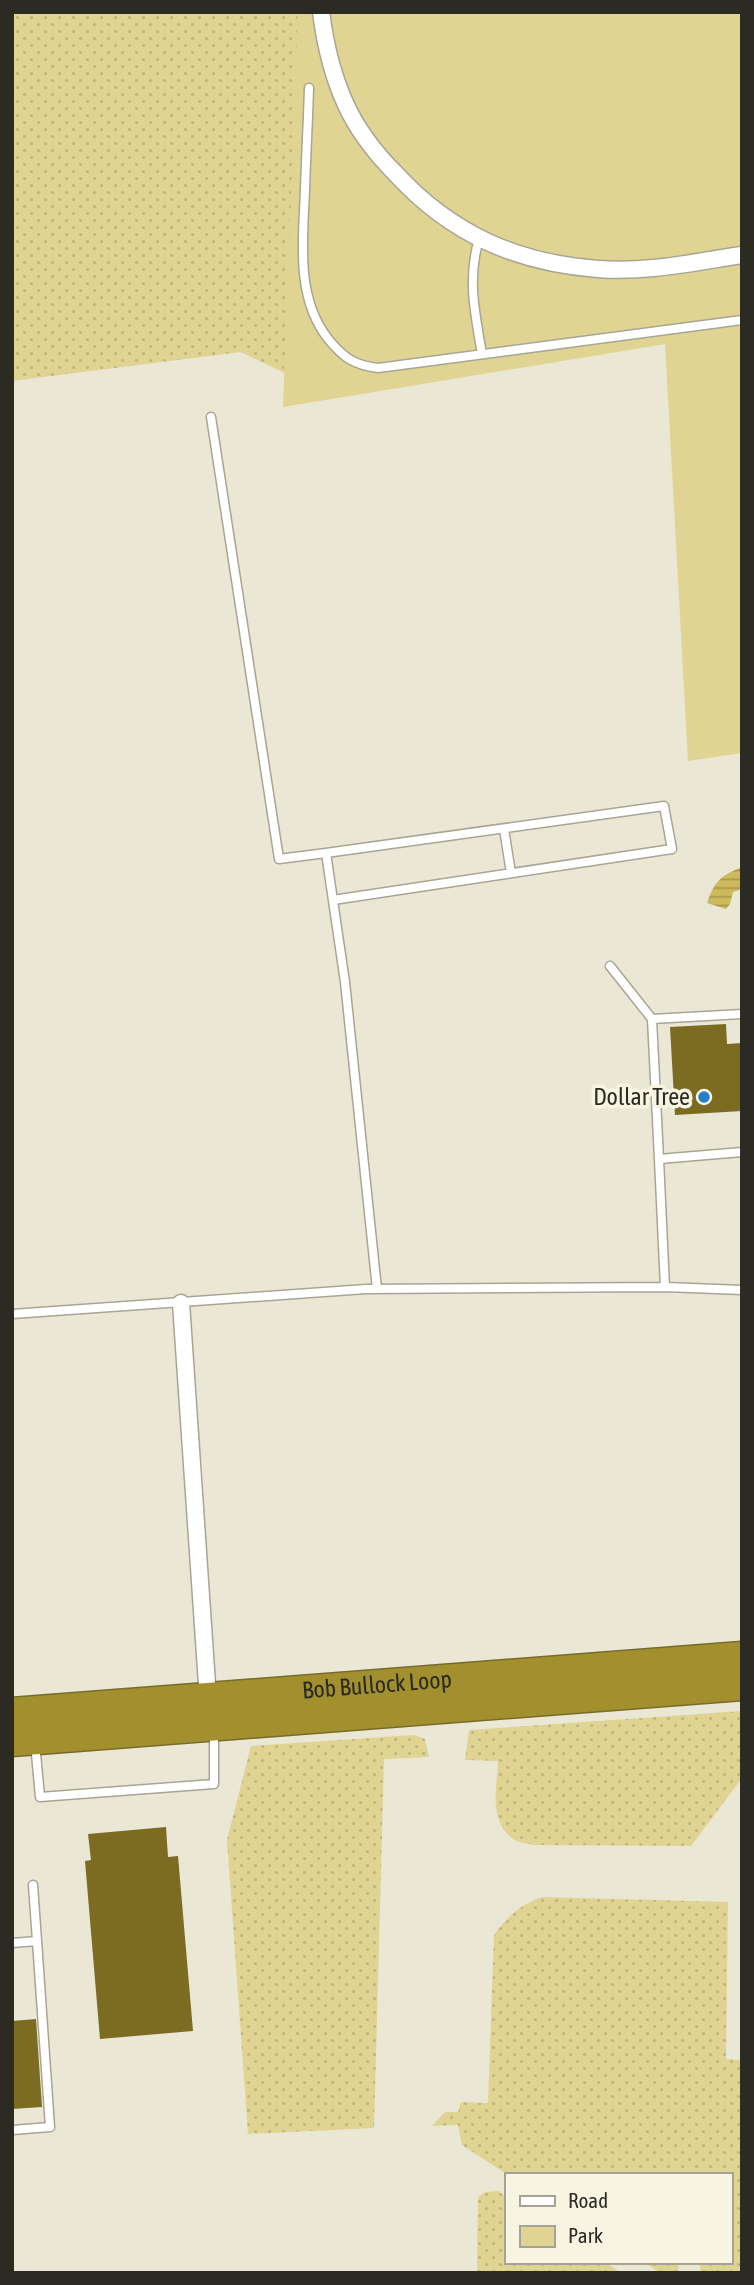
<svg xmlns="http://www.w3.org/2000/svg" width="754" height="2285" font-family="'Asap Condensed',sans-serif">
	<defs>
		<pattern id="grass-dots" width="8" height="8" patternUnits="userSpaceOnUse" patternTransform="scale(1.75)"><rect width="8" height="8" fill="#e0d492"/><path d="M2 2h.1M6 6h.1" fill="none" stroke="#c0b67e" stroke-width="1.8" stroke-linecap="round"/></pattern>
		<pattern id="water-rules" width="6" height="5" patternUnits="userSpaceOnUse" patternTransform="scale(1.75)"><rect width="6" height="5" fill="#cdba5a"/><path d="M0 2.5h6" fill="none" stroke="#a7974a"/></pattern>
	</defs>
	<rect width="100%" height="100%" fill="#eae7d5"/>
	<path fill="url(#grass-dots)" d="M17,12H306L289,375L241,352L12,381V14Z
		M742,1711V1778L691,1846L533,1845C527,1843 518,1843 513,1839C488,1820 497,1788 498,1761L465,1760L469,1730Z
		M414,1735L425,1739L429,1757L384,1759L374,2128L248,2134L227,1840L251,1746Z
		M542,1897L728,1902L726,2059L742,2060V2273H700V2262H731V2175H508L462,2145L458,2125L432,2126L445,2112H458L461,2102L488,2103L494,1935C507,1917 521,1904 542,1897Z
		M498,2191L507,2197V2262H605L621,2273H477L478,2197L485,2192Z
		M644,2262H679L678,2273H660Z"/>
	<path fill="#e0d492" d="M298,12H742V753L688,761L665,344L283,407Z"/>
	<path fill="url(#water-rules)" d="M742,867V889L733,892L730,904L726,909L707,903C715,881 720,876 742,867Z"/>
	<path fill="#7b6c21" d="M726,1024L727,1044L742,1043V1111L675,1115L670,1027Z
		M166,1827L168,1857L178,1856L193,2031L100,2039L85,1861L91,1860L88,1834Z
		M36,2019L42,2107L12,2109V2021Z"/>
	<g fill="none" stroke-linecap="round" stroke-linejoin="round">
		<defs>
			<path id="lane" d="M309,88C308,122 306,156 305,190C303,240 295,298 329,340C344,358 354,365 378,368L742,320
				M479,239C467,279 475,313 482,354
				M211,417L279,859L326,853L345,982L377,1289
				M504,829L511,873
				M326,853L664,806L672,849L333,900
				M610,966L652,1019L742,1014
				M652,1019L659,1159
				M742,1152L659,1159L665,1287L742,1290
				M12,1314L366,1289L665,1287
				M35,1743L40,1797L214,1784V1732
				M33,1885L37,1941
				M12,1943L37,1941L50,2127L12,2130"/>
			<path id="street" d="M321,12C325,43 333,77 346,105C358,131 376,154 396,174C451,234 517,263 598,269C646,273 695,262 742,255
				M181,1303L208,1699"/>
			<g id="highway">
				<path id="s1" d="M12,1713L742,1657"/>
				<path d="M12,1741L742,1685"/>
			</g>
		</defs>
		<use href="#lane" stroke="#a9a594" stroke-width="11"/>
		<use href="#street" stroke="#a9a594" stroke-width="19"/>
		<use href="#highway" stroke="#786c2a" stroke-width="33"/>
		<use href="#lane" stroke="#fff" stroke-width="8"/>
		<use href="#street" stroke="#fff" stroke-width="16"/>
		<use href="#highway" stroke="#a2902e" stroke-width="30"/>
	</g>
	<circle fill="#2280cc" stroke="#f8f4e2" stroke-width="2.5" cx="704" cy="1097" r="7"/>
	<g text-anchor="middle" stroke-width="7" stroke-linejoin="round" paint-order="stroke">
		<g font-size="24" fill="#2b2a23" stroke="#f8f4e2" text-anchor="end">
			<text x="690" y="1105">Dollar Tree</text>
		</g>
		<g font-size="24" fill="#2b2a23" stroke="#f8f4e2">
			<text dy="8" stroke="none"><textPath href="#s1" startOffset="366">Bob Bullock Loop</textPath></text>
		</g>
	</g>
	<rect width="754" height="2285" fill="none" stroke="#2b2a23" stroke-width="28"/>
	<rect x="505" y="2173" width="228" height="91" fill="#f8f4e2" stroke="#a6a396" stroke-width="2"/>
	<rect x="520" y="2196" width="35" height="10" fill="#ffffff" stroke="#a6a396" stroke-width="2"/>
	<text x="568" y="2208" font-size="21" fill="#2b2a23">Road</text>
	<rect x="520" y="2226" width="35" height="21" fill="#e0d492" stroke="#a6a396" stroke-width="2"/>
	<text x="568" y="2243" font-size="21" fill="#2b2a23">Park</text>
</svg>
